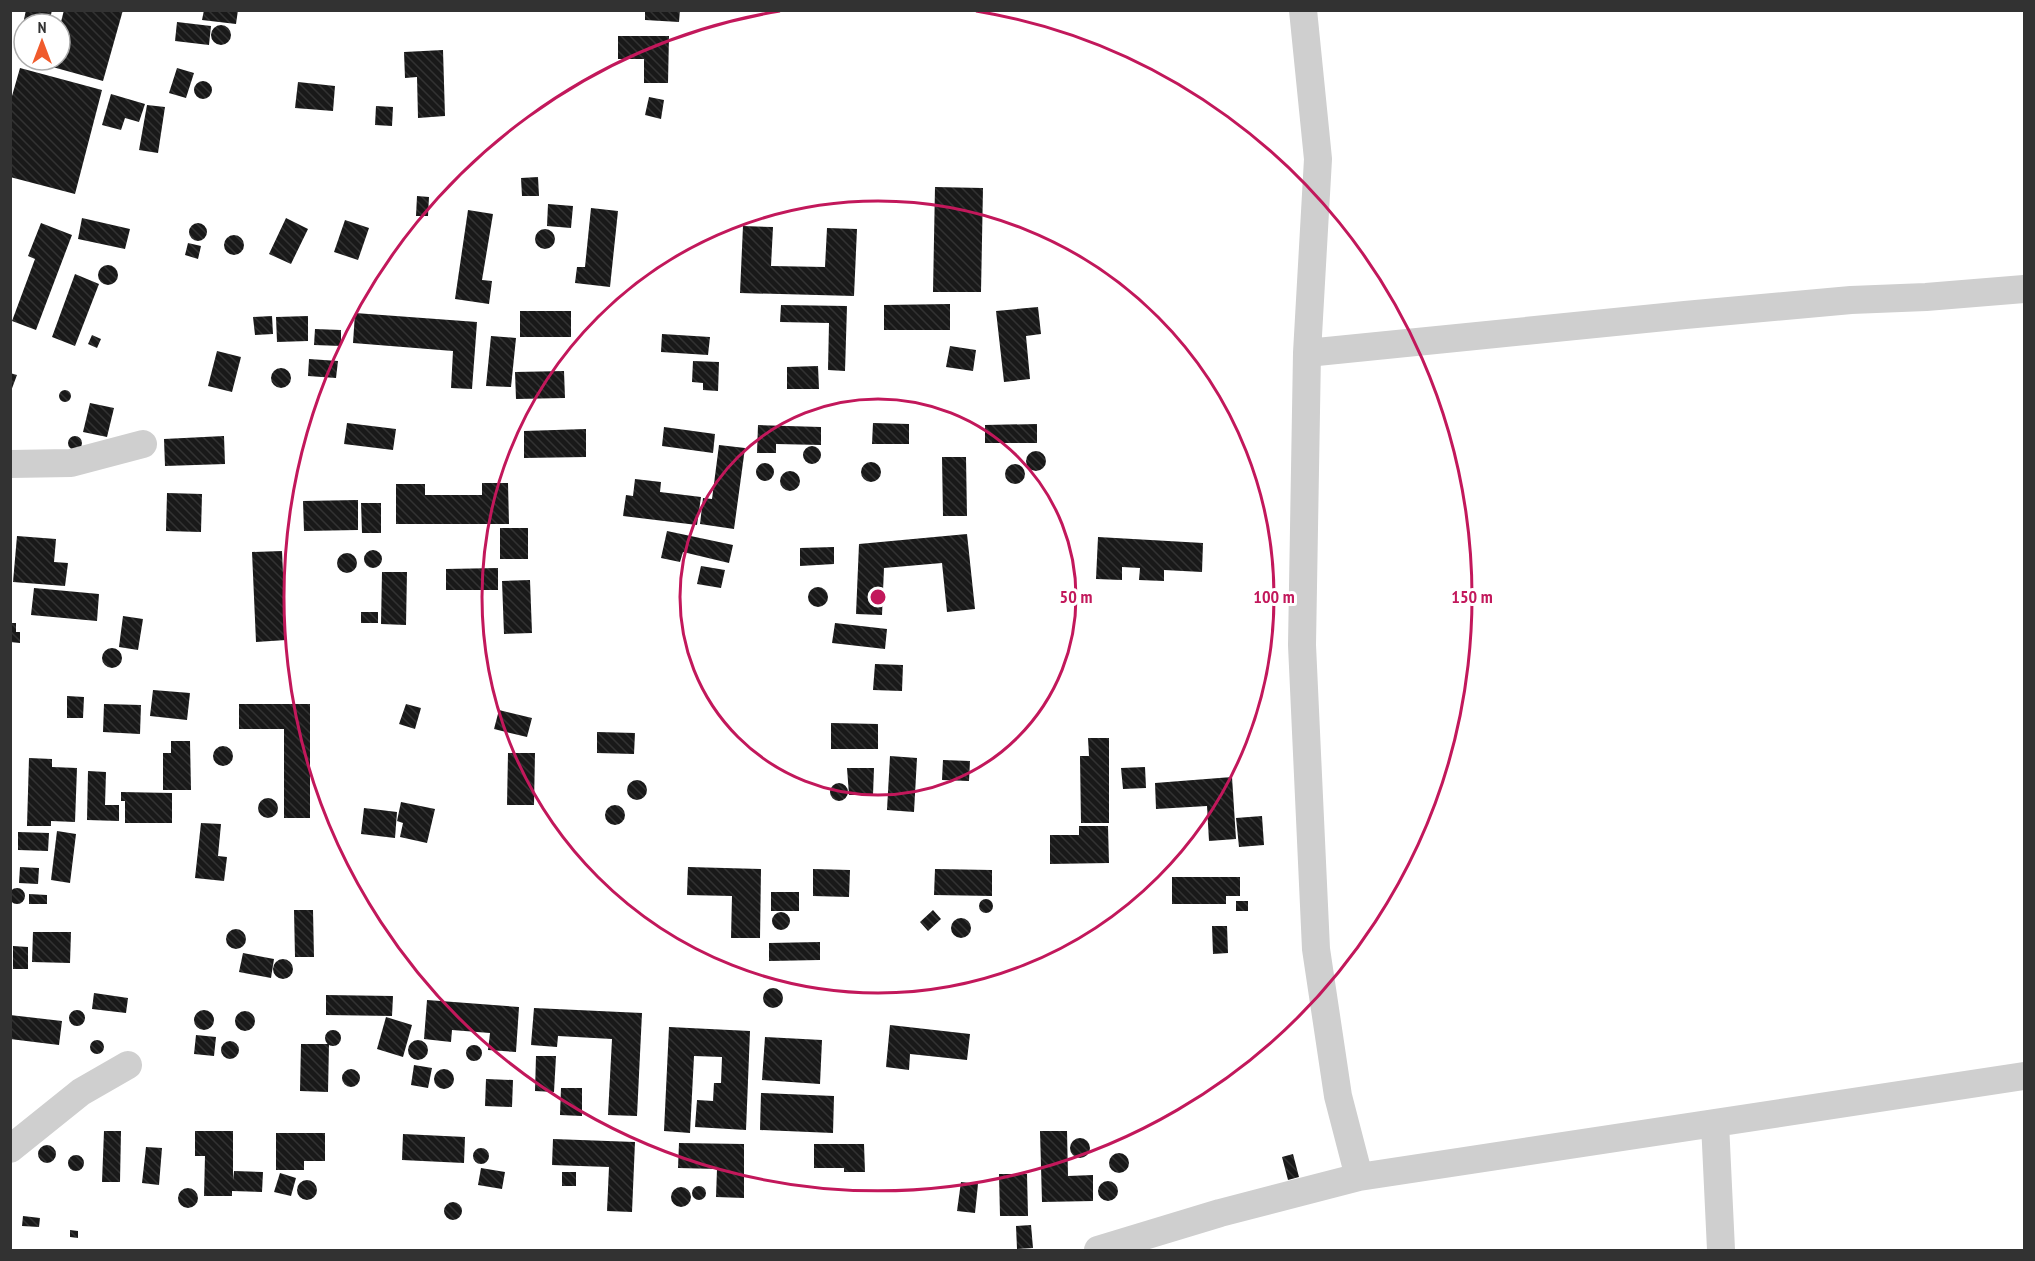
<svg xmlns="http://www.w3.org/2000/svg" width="2035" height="1261" font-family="'PT Sans Narrow',sans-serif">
	<defs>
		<pattern id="building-back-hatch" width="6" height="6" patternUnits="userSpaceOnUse" patternTransform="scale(1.5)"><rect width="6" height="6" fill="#191919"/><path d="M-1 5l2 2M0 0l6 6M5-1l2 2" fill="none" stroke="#323232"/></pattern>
	</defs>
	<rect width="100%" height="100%" fill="#fff"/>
	<path fill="url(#building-back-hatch)" d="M26,10H52L49,24H23Z
		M64,10H123L103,81L49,66L51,60H60V26Z
		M204,10H238L236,24L202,20Z
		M645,10H680L679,22L645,20Z
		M177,22L211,26L209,45L175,41Z
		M211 35a10 10 0 1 1 20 0a10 10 0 1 1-20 0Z
		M618,36H669L668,83H644V59H618Z
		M443,50L445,116L418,118L417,77L405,78L404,52Z
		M20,68L102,90L75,194L10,177V103Z
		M177,68L194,73L186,98L169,93Z
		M194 90a9 9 0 1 1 18 0a9 9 0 1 1-18 0Z
		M298,82L335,86L333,111L295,108Z
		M111,94L145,104L139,122L125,118L121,130L102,125Z
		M649,97L664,100L661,119L645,115Z
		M147,105L165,107L158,153L139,150Z
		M376,106L393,107L392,126L375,125Z
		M538,177L539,196H522L521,178Z
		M935,187L983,188L981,292H933Z
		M417,196L429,197L428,216H416Z
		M548,204L573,206L571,228L547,226Z
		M591,208L618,211L610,287L575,283L577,267H585Z
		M468,210L493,214L482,280L492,281L489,304L455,299Z
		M82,218L130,229L125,249L78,239Z
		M286,218L308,229L291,264L269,254Z
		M345,220L369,228L358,260L334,252Z
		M189 232a9 9 0 1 1 18 0a9 9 0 1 1-18 0Z
		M41,223L72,235L36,330L12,321L35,259L28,256Z
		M743,226L773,227L771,266L825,267L827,228L857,229L854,296L740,293Z
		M535 239a10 10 0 1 1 20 0a10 10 0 1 1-20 0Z
		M224 245a10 10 0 1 1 20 0a10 10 0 1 1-20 0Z
		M188,243L201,246L198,259L185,255Z
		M98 275a10 10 0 1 1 20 0a10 10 0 1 1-20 0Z
		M75,274L99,284L75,346L52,337Z
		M950,304V330H884V305Z
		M781,305L847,306L845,371L828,370L829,323L780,322Z
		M1038,307L1041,334L1026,336L1030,379L1004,382L996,311Z
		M520,311H571V337H520Z
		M355,313L477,322L472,389L451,388L453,351L353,343Z
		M272,316L273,334L255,335L253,317Z
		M308,316V341L277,342L276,317Z
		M315,329L341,330V346L314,345Z
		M662,334L710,337L708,355L661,352Z
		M92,335L101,339L97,348L88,344Z
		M491,336L516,338L511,387L486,386Z
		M950,346L976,350L973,371L946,367Z
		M217,351L241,357L232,392L208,386Z
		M309,359L338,361L336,378L308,376Z
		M693,361L719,362L718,391L703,390V383L692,382Z
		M818,366L819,389H787V367Z
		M271 378a10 10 0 1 1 20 0a10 10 0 1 1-20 0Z
		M564,371L565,398L516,399L515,372Z
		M10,373L17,375L11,391H10Z
		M59 396a6 6 0 1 1 12 0a6 6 0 1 1-12 0Z
		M90,403L114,408L107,437L83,432Z
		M347,423L396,429L393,450L344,444Z
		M873,423L909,424V444H872Z
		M1037,424V443H985V425Z
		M758,425L821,427V445L776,444V453H757Z
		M664,427L715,434L713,453L662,446Z
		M586,429V457L524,458V431Z
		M224,436L225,464L165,466L164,439Z
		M68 443a7 7 0 1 1 14 0a7 7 0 1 1-14 0Z
		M719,445L745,448L734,529L700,524L703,498L712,499Z
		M803 455a9 9 0 1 1 18 0a9 9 0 1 1-18 0Z
		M1026 461a10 10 0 1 1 20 0a10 10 0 1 1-20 0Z
		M942,457H966L967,516H943Z
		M861 472a10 10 0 1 1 20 0a10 10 0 1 1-20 0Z
		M756 472a9 9 0 1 1 18 0a9 9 0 1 1-18 0Z
		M1005 474a10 10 0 1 1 20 0a10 10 0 1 1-20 0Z
		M780 481a10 10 0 1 1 20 0a10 10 0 1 1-20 0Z
		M635,479L661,482L660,492L701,497L697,525L623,516L626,495L633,496Z
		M482,483H508L509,524H396V484H425V495H482Z
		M167,493L202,494L201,532L166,531Z
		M358,500V530L304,531L303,501Z
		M361,503H381V533H362Z
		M500,528H528V559H500Z
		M667,531L733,545L729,563L683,552L680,562L661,558Z
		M967,534L975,609L947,612L942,563L884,568L882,615L856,614L859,544Z
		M17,536L56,539L54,562L68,563L65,586L13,582Z
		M1098,537L1203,543L1202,572L1164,570V581L1139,580L1140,568L1122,567V580L1096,579Z
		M834,547V564L800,566V548Z
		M364 559a9 9 0 1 1 18 0a9 9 0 1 1-18 0Z
		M282,551L286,640L256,642L252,552Z
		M337 563a10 10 0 1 1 20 0a10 10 0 1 1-20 0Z
		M701,566L725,570L721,588L697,584Z
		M498,568V590H446V569Z
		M382,572H407L406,625L381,624Z
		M530,580L532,633L504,634L502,581Z
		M808 597a10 10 0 1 1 20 0a10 10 0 1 1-20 0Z
		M34,588L99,594L97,621L31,615Z
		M361,612H378V623H361Z
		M123,616L143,619L138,650L119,647Z
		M10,623H16V632H20V643L10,642Z
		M835,623L887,629L885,649L832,643Z
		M102 658a10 10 0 1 1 20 0a10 10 0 1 1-20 0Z
		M875,664L903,665L902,691L873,690Z
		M153,690L190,693L187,720L150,716Z
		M67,696L84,697L83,718H67Z
		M104,704L141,705L140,734L103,732Z
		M239,704H310V818H284V729H239Z
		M406,704L421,708L415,729L399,724Z
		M499,710L532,718L527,737L494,729Z
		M831,723L878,724V749H831Z
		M597,732L635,733L634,754L597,753Z
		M1088,738H1109V823H1081L1080,756H1089Z
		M171,741H190L191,790H163V753H171Z
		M213 756a10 10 0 1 1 20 0a10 10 0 1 1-20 0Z
		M508,753H535L534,805H507Z
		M890,756L917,758L914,812L887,810Z
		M29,758L52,759V767L77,768L75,822L51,821V826H27Z
		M943,760L970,761L969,781L942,780Z
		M1145,767L1146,788L1123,789L1121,768Z
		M847,768H874L873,795H849Z
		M88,771L106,772L105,805H119V821L87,820Z
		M1232,777L1236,839L1209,841L1207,806L1156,809L1155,783Z
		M627 790a10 10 0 1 1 20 0a10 10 0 1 1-20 0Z
		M830 792a9 9 0 1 1 18 0a9 9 0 1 1-18 0Z
		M121,792L172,793V823H125V801H121Z
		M258 808a10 10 0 1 1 20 0a10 10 0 1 1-20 0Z
		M401,802L435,809L427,843L400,837L403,823L397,821Z
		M605 815a10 10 0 1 1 20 0a10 10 0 1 1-20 0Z
		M364,808L397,812L395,838L361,834Z
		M1262,816L1264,845L1239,847L1236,818Z
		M201,823L221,824L218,856L227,857L224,881L195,878Z
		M1079,826H1108L1109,863L1050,864V835H1079Z
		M57,831L76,834L70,883L51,880Z
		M18,832L49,833L48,851L18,850Z
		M20,867L39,868L38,884L19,883Z
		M688,867L761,869L760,938H731L732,896L687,895Z
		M813,869L850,870L849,897L813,896Z
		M935,869L992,870V896L934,895Z
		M1172,877H1240V896H1226V904H1172Z
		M9 896a8 8 0 1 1 16 0a8 8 0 1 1-16 0Z
		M771,892H799V911H771Z
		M29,894L47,895V904H29Z
		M979 906a7 7 0 1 1 14 0a7 7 0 1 1-14 0Z
		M1236,901H1248V911H1236Z
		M294,910H313L314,957H295Z
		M933,910L941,919L928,931L920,922Z
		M772 921a9 9 0 1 1 18 0a9 9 0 1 1-18 0Z
		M951 928a10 10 0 1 1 20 0a10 10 0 1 1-20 0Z
		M1212,926H1227L1228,953L1213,954Z
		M226 939a10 10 0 1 1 20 0a10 10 0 1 1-20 0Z
		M33,932H71L70,963L32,962Z
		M820,942V960L769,961V943Z
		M13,946L28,947V969H13Z
		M243,953L274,959L271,978L239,972Z
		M273 969a10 10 0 1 1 20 0a10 10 0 1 1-20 0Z
		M763 998a10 10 0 1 1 20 0a10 10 0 1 1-20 0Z
		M94,993L128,998L126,1013L92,1009Z
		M326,995L393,996L392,1016L326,1015Z
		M427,1000L519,1007L516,1052L488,1050L490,1033L452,1030L451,1042L424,1039Z
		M534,1008L642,1013L637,1116L608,1115L612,1039L558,1036L557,1047L531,1045Z
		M69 1018a8 8 0 1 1 16 0a8 8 0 1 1-16 0Z
		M194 1020a10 10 0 1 1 20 0a10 10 0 1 1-20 0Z
		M235 1021a10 10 0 1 1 20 0a10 10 0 1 1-20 0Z
		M10,1015L62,1021L59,1045L10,1039Z
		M386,1017L412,1025L403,1057L377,1049Z
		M890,1025L970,1034L967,1060L910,1054L909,1070L886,1067Z
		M669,1027L750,1031L746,1130L695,1127L697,1100L713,1101L714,1083H721L722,1057L694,1056L690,1133L664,1131Z
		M325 1038a8 8 0 1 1 16 0a8 8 0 1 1-16 0Z
		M196,1035L216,1037L214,1056L194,1054Z
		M765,1037L822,1040L820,1084L762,1080Z
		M90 1047a7 7 0 1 1 14 0a7 7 0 1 1-14 0Z
		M408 1050a10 10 0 1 1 20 0a10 10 0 1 1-20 0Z
		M221 1050a9 9 0 1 1 18 0a9 9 0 1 1-18 0Z
		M301,1044H329L328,1092L300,1091Z
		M466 1053a8 8 0 1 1 16 0a8 8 0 1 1-16 0Z
		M536,1056H556L554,1092L535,1091Z
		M414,1065L432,1068L428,1088L411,1085Z
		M342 1078a9 9 0 1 1 18 0a9 9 0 1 1-18 0Z
		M434 1079a10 10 0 1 1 20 0a10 10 0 1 1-20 0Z
		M486,1079L513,1080L512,1107L485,1106Z
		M561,1088H582V1116L560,1115Z
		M761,1093L834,1096L833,1133L760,1130Z
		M104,1131H121L120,1182H102Z
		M195,1131H233V1180L234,1171L263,1172L262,1192L232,1191V1196H204L205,1156H195Z
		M1040,1131H1067L1068,1176L1093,1175V1201L1042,1202Z
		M276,1133H325V1161H304V1170H276Z
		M403,1134L465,1137L464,1163L402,1160Z
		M1070 1148a10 10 0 1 1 20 0a10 10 0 1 1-20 0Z
		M553,1139L635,1142L632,1212L607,1211L609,1167L552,1165Z
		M679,1143L744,1144V1198L716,1197L717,1169L678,1168Z
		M814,1144H864L865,1172H844V1168H814Z
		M38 1154a9 9 0 1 1 18 0a9 9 0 1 1-18 0Z
		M146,1147L162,1148L159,1185L142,1183Z
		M473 1156a8 8 0 1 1 16 0a8 8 0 1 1-16 0Z
		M1109 1163a10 10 0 1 1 20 0a10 10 0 1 1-20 0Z
		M1293,1154L1299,1177L1288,1180L1282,1157Z
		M68 1163a8 8 0 1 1 16 0a8 8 0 1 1-16 0Z
		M481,1168L505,1172L502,1189L478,1185Z
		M562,1172H576V1186H562Z
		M280,1173L296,1178L291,1196L274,1192Z
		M999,1174H1027L1028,1216H1000Z
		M297 1190a10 10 0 1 1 20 0a10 10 0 1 1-20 0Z
		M1098 1191a10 10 0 1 1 20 0a10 10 0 1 1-20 0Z
		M961,1182L978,1184L975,1213L957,1211Z
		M692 1193a7 7 0 1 1 14 0a7 7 0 1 1-14 0Z
		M671 1197a10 10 0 1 1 20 0a10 10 0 1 1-20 0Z
		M178 1198a10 10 0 1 1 20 0a10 10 0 1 1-20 0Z
		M444 1211a9 9 0 1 1 18 0a9 9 0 1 1-18 0Z
		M23,1216L40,1218L39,1227L22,1226Z
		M1031,1225L1033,1248L1017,1249L1016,1226Z
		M70,1230L78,1231V1238L70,1237Z"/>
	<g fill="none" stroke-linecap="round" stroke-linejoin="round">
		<path stroke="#cfcfcf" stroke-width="28" d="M1303,10L1318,159L1307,353L1302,645L1316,949L1338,1096L1359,1177
			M1307,353L1685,315L1851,300L1926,297L2024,289
			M10,464L71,463L143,444
			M1715,1123L1721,1250
			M10,1149L81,1092L128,1065
			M1098,1250L1220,1213L1359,1177L2024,1076"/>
	</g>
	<g fill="none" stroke="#c2185b" stroke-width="3">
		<circle cx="878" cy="597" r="198"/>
		<circle cx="878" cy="597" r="396"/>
		<path d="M976 11A594 594 0 1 1 780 11"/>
	</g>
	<circle cx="878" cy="597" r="9" fill="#c2185b" stroke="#fff" stroke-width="3"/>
	<g font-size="18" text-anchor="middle" font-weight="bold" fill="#c2185b" stroke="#fff" stroke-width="6" stroke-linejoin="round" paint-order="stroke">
		<text x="1076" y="603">50 m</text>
		<text x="1274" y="603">100 m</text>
		<text x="1472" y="603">150 m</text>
	</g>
	<rect width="2035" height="1261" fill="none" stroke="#323232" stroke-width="24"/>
	<g transform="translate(42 42)"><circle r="28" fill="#ffffff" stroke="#adadad" stroke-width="1.5"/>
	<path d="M0-4.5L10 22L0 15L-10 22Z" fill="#f05b2c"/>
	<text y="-9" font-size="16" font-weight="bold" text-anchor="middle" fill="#323232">N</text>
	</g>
</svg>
